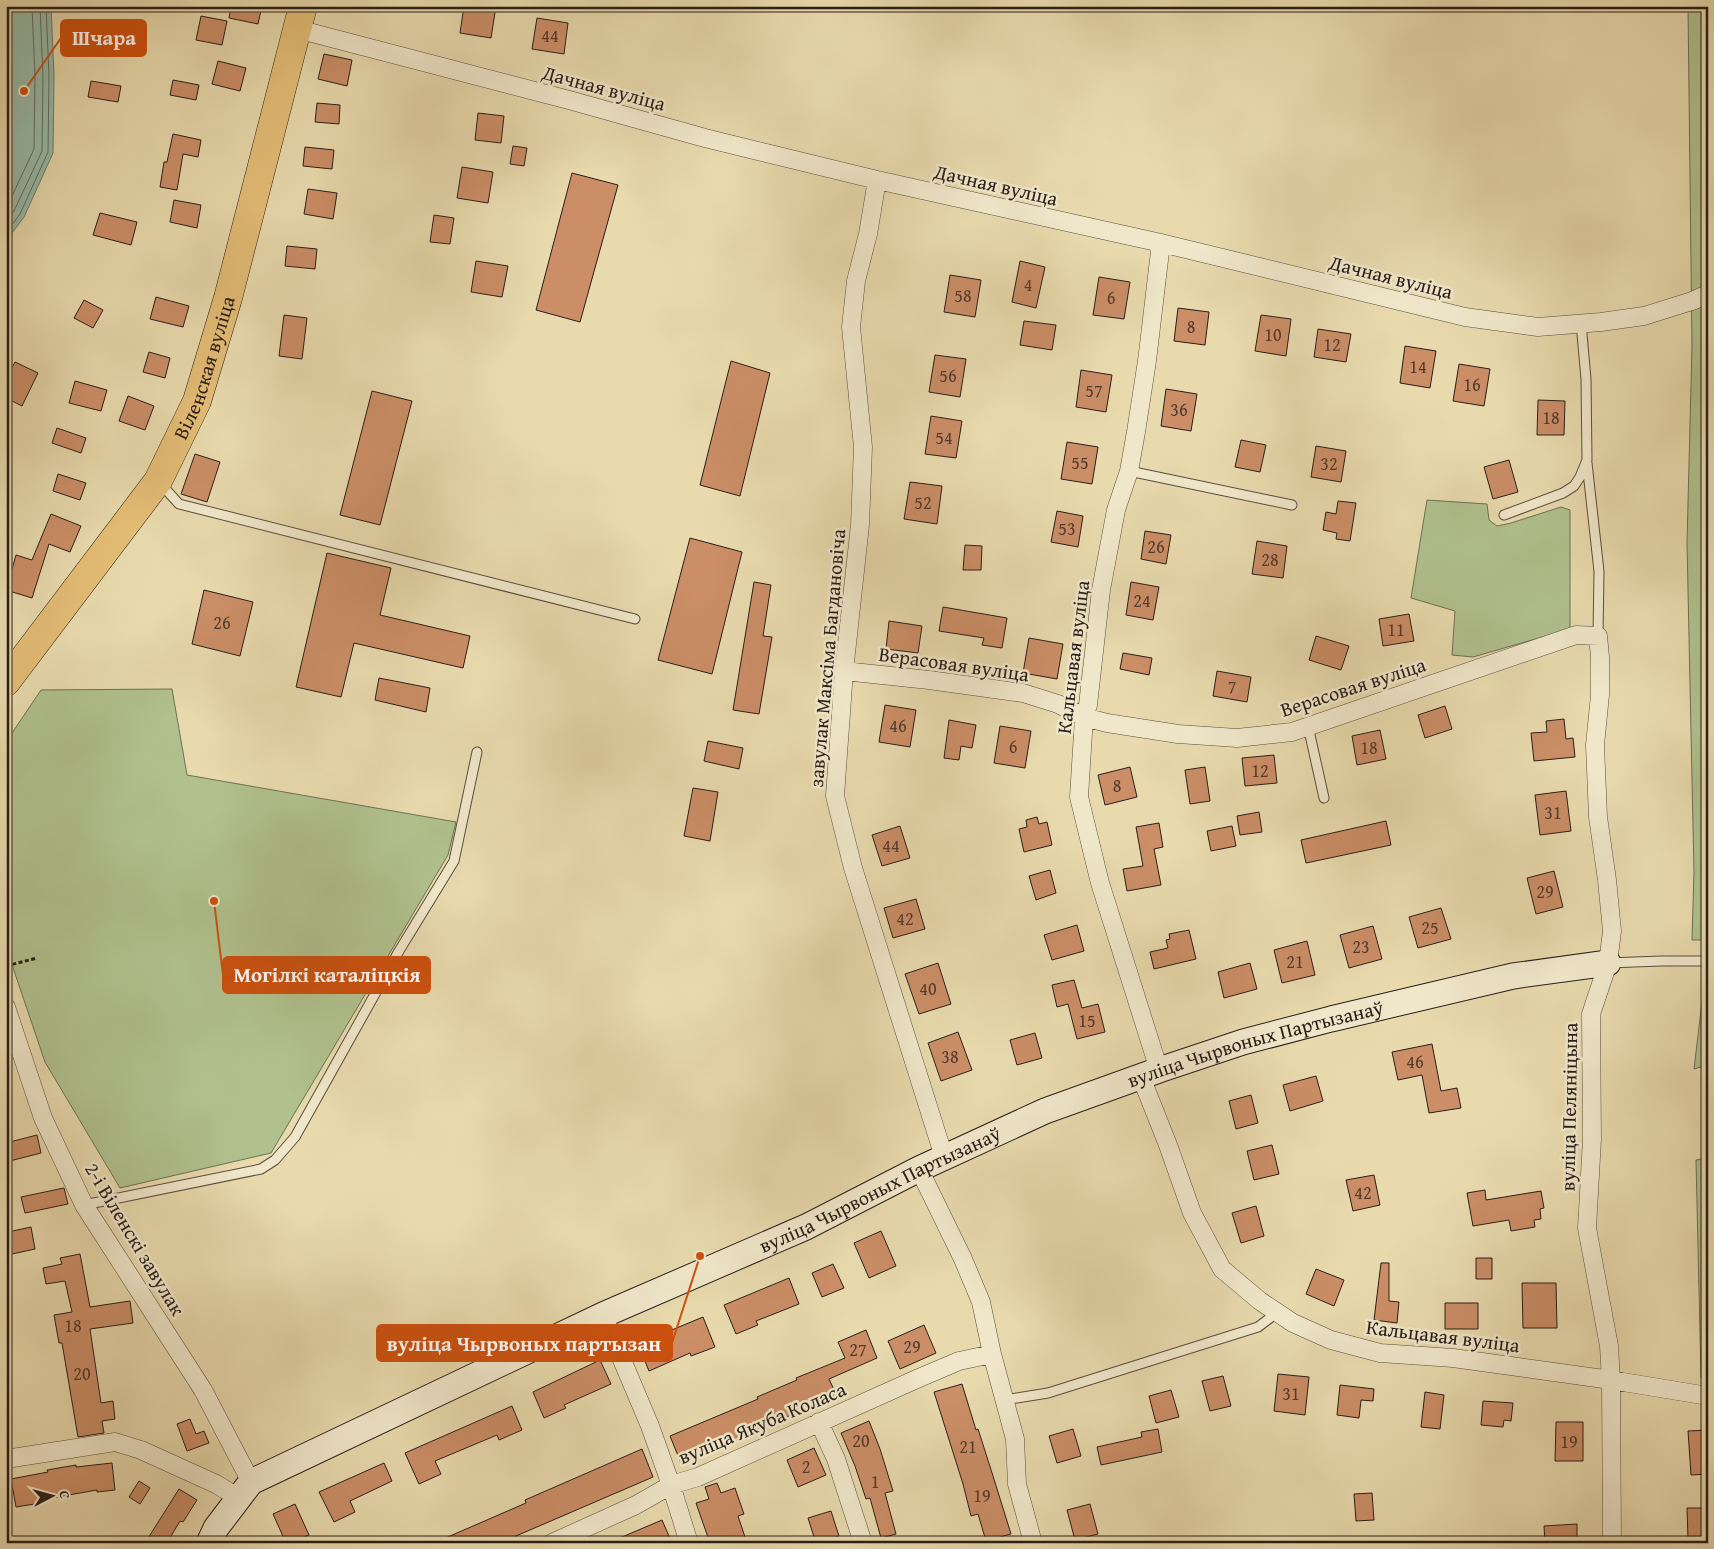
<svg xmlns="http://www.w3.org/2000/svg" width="1714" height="1549" font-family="'Gentium Book Plus',serif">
	<rect width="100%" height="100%" fill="#e8daad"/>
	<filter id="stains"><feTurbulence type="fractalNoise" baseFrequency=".004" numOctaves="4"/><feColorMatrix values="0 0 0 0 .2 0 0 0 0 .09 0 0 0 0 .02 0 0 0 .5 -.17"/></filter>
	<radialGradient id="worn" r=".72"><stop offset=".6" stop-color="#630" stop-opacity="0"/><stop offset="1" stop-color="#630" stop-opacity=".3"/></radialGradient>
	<path fill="#b0c18e" stroke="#6d7054" d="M1688,6H1708V940H1692L1694,872L1687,543L1692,346Z
		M1427,500L1487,504L1489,520L1497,526L1511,523L1561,507L1570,510V629L1473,657L1452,655L1455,611L1411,598Z
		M172,689L187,775L456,822L448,855L271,1153L120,1188L45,1062L6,947V742L41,690Z
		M1705,977H1708V1065L1694,1069Z
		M1708,1158V1379L1701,1377L1696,1160Z"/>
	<path fill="#97bbaa" stroke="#6b7c70" d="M6,6H51L54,76L53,153L24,217L6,241Z"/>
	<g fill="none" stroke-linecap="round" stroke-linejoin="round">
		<path stroke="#606c62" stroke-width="1" d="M6,209L34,149L35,76L32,6
			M6,222L14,211L42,151L43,76L40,6
			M6,233L20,214L48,152L49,76L46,6"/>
	</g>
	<path fill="#cb8e67" stroke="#2a1e19" d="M231,6H262L258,24L229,18Z
		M464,6H496L491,38L460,33Z
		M201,16L227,21L222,45L196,40Z
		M537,18L568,23L564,54L532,49Z
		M324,54L352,60L347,86L318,79Z
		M218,61L246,68L240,91L212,84Z
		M173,80L199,85L196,100L170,95Z
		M91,81L121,86L118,102L88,97Z
		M317,103L340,105L339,124L315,122Z
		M478,113L504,116L501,143L475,140Z
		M173,134L201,140L198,157L183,154L177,190L160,187L164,162H167Z
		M513,146L527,148L524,166L510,164Z
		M305,147L334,150L332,169L303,166Z
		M462,167L493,172L488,203L457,198Z
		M572,173L618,185L580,322L536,310Z
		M308,189L337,193L333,219L304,214Z
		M174,200L201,205L197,228L170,222Z
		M100,213L137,222L131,245L93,235Z
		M434,215L454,218L450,244L430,242Z
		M287,246L317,249L315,269L285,266Z
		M476,261L508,266L502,297L471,292Z
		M1020,261L1045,267L1036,308L1012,302Z
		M950,275L981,280L975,317L944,312Z
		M1099,277L1130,282L1124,319L1093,315Z
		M156,297L189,306L183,327L150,319Z
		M84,300L103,310L93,328L74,318Z
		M1178,308L1209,312L1205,345L1174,341Z
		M284,315L307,318L302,359L279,356Z
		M1261,315L1291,319L1286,356L1255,351Z
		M1024,321L1056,325L1052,350L1020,345Z
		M1318,329L1351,334L1346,362L1314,357Z
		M1405,346L1436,351L1430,388L1400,383Z
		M149,352L170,358L165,378L143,372Z
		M935,355L966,359L960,397L929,392Z
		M731,361L770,373L740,496L700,485Z
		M15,362L38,373L22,406L6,398V378Z
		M1459,364L1490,369L1484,406L1453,401Z
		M1081,370L1112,375L1106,412L1076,407Z
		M75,381L107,390L101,411L69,403Z
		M1166,389L1197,394L1191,431L1161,426Z
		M372,391L412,401L380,525L340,515Z
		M128,396L154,406L145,430L119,421Z
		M1538,400L1565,401L1564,435H1537Z
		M931,416L962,421L956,458L925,454Z
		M57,428L86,438L81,453L52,443Z
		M1241,440L1266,445L1260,472L1235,467Z
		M1067,442L1098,447L1092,484L1061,479Z
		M1316,446L1346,451L1341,482L1311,477Z
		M195,454L220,462L207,502L181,494Z
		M1509,460L1518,492L1493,499L1484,467Z
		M58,474L86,483L80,500L53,491Z
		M910,482L942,486L937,524L904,519Z
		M1338,501L1356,503L1350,541L1336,539L1337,533L1323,530L1326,512L1336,514Z
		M1057,511L1083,516L1078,547L1051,542Z
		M51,514L81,526L70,552L49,544L32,598L6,590L16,555L32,560Z
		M1145,531L1171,535L1166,564L1141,559Z
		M690,538L742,552L712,674L658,660Z
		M1257,541L1287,546L1283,578L1252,574Z
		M965,545L982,546L981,570H963Z
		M327,553L391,568L380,615L470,636L463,668L354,643L341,697L296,687Z
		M754,582L771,585L763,636L772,637L759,714L733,710Z
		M1131,582L1159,587L1153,620L1126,615Z
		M204,590L253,602L240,656L192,644Z
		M943,607L1007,618L1002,648L982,645L984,638L939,631Z
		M1409,614L1414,641L1383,646L1379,619Z
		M889,621L922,626L918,653L886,649Z
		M1316,636L1349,646L1341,670L1309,660Z
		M1029,638L1063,644L1057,679L1023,673Z
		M1123,653L1152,658L1149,675L1120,669Z
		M1217,671L1251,677L1247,702L1213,696Z
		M379,678L430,688L426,712L375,700Z
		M885,705L916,710L910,747L879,742Z
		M1445,706L1452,729L1425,738L1418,715Z
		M1564,719L1566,739L1573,738L1575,757L1534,761L1531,733L1547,732L1546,721Z
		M949,720L976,725L972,748L961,746L959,760L944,758Z
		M1000,726L1031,731L1025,768L994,763Z
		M1380,730L1386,759L1357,765L1352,736Z
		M708,741L743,748L739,769L704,761Z
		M1274,755L1277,783L1245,786L1242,758Z
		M1130,767L1137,797L1105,805L1098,775Z
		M1205,767L1210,801L1190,804L1185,770Z
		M693,788L718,792L710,841L684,836Z
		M1566,791L1571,831L1540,835L1535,795Z
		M1259,812L1262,832L1240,835L1237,816Z
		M1037,817L1039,824L1047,822L1052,845L1024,852L1019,829L1027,827L1026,820Z
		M1386,821L1391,845L1306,863L1301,840Z
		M1159,823L1163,847L1154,849L1161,885L1127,891L1123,869L1143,866L1136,827Z
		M900,826L910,858L882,866L872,835Z
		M1232,826L1236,846L1211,851L1207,831Z
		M1050,870L1056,893L1036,900L1029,876Z
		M1554,871L1563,907L1536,914L1527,878Z
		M916,899L925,929L893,938L884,908Z
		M1441,908L1451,939L1418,948L1409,917Z
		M1077,925L1084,951L1052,960L1044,935Z
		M1373,926L1382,959L1349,968L1340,935Z
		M1189,930L1196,959L1154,969L1150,952L1168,948L1166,940L1170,939L1169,934Z
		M1307,941L1315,975L1282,983L1274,950Z
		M938,963L951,1004L919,1014L905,974Z
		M1250,963L1257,989L1224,998L1218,972Z
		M1074,980L1082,1008L1098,1004L1105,1032L1077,1039L1068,1004L1057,1007L1052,985Z
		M958,1032L972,1070L941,1081L928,1043Z
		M1035,1033L1042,1058L1017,1065L1010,1040Z
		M1432,1044L1441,1091L1457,1088L1461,1108L1429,1113L1422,1075L1398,1080L1392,1052Z
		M1316,1076L1323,1101L1290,1111L1283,1085Z
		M1251,1095L1258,1123L1236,1129L1229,1101Z
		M37,1135L41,1153L6,1162V1143Z
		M1272,1145L1279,1174L1254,1180L1247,1151Z
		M1374,1175L1380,1205L1353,1211L1346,1180Z
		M64,1188L68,1204L25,1213L21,1197Z
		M1485,1190L1486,1200L1541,1191L1544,1208L1540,1209L1541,1219L1534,1220L1535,1227L1511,1231L1509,1220L1473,1226L1467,1193Z
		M1256,1206L1264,1236L1241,1243L1232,1213Z
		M31,1227L35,1249L12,1254L8,1232Z
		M881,1231L896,1266L869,1278L854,1243Z
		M80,1254L90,1307L130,1301L133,1323L90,1329L101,1403L113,1401L115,1419L102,1421L104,1433L78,1437L62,1343H59L54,1315L72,1312L65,1281L46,1284L43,1268L62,1264L60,1258Z
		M1476,1258H1492V1279H1476Z
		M1381,1263H1389V1301L1399,1302L1397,1323L1374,1320Z
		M833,1264L844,1288L822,1297L812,1273Z
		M1316,1269L1344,1280L1334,1306L1306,1294Z
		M789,1278L799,1304L756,1321L758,1325L736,1334L724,1305Z
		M1522,1283H1556L1557,1328H1523Z
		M1445,1303H1478V1329H1445Z
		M703,1317L715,1347L691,1356L690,1353L649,1371L638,1344Z
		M924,1325L936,1353L900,1369L888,1341Z
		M866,1330L877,1358L829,1379L836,1394L795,1411L796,1413L751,1432L752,1434L681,1463L670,1436L758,1399L757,1397L797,1380L796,1378L845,1358L838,1342Z
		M600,1360L611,1384L564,1405L566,1408L544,1418L533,1392Z
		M1278,1374L1309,1377L1305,1415L1274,1411Z
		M1223,1376L1231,1406L1210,1411L1202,1381Z
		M962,1384L976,1430L978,1429L993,1476L1011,1534L986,1541L978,1514L971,1516L963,1484L934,1392Z
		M1340,1385L1374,1389L1373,1401L1361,1400L1359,1418L1337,1415Z
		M1171,1390L1179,1417L1156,1423L1149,1396Z
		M1425,1392L1444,1395L1440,1429L1421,1427Z
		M1483,1401L1513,1403L1511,1421L1504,1420L1503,1427L1481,1425Z
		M512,1406L522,1430L499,1440L497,1435L435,1461L441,1474L419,1484L405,1453Z
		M190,1419L196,1434L204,1431L209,1443L187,1451L177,1424Z
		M869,1421L880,1449L893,1491L885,1493L896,1534L881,1538L870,1498L866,1499L855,1466L841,1433Z
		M1556,1422H1583V1461H1555Z
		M1073,1429L1081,1456L1057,1463L1049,1436Z
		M1158,1429L1162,1452L1101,1465L1097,1447L1142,1437L1141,1432Z
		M1708,1430V1474L1691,1475L1688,1431Z
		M814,1448L826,1475L798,1487L787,1460Z
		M642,1449L653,1477L516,1536L517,1539L508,1543H434L526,1503L525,1500Z
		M112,1463L115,1490L97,1492V1490L40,1500L41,1503L16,1507L11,1479L48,1472L47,1470L76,1465V1467Z
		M384,1463L392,1481L350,1501L355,1512L334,1522L319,1492Z
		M139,1481L150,1488L140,1504L129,1497Z
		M717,1483L721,1493L735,1488L744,1514L738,1516L747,1543H710L696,1503L709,1499L705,1487Z
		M179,1489L197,1500L183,1522L180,1521L167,1543H145Z
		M1372,1493L1374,1520L1356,1521L1354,1494Z
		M295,1504L309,1535L292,1543H286L273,1514Z
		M1090,1504L1098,1534L1075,1540L1067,1510Z
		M1687,1508H1708V1539H1688Z
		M831,1511L839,1536L816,1543L808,1518Z
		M662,1520L672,1543H608Z
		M1577,1524V1543H1545L1544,1526Z"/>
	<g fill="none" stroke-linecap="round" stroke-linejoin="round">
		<defs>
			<path id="lane" d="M1587,463L1599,571L1598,636
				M1129,471L1292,505
				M160,483L179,504L635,619
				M1504,515L1563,493L1574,486L1580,477L1587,460L1586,379L1581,323
				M1308,726L1324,798
				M1608,963L1661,961H1708
				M84,1205L261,1169L275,1160L295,1137L399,951L454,861L477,752
				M1004,1400L1048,1393L1258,1327L1270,1318L1275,1311"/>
			<path id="street" d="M297,29L569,100L705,138L877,180L1161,243L1465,317L1538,327L1601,322L1644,316L1692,301L1708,294
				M877,180L868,234L856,281L851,327L863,447L860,525L844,671L835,796L853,868L944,1157
				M844,671L929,680L1023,693L1058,704L1084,717L1107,723L1178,734L1237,738L1292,732L1576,635L1598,636L1600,657V695L1595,745L1598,817L1607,880L1612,931L1608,963L1591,1014L1592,1139L1587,1228L1609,1346L1611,1380L1612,1543
				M6,1007L43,1118L84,1205L203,1390L251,1482
				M1159,1070L1100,883L1079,797L1084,717L1088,705L1101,590L1116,510L1129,471L1136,432L1147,361L1161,243
				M1141,1077L1168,1145L1192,1213L1222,1269L1260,1301L1293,1323L1331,1340L1380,1353L1453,1358L1611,1380L1708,1396
				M919,1169L963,1259L981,1302L992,1354L1015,1439L1017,1484L1033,1543
				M603,1315L650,1426L671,1485L689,1543
				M819,1422L836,1459L863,1543
				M6,1459L115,1442L141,1450L216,1484L239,1498
				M552,1543L636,1505L671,1485L698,1477L919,1378L959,1361L992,1354"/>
			<g id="secondary">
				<path id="s1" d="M209,1543L216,1528L251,1482L603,1315L806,1227L919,1169L1045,1111L1159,1070L1243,1042L1331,1019L1513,976L1608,963"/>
			</g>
			<g id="highway">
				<path id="s2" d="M6,682L158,481L197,401L228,298L303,6"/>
			</g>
		</defs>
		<use href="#lane" stroke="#5a4d3e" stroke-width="11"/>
		<use href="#street" stroke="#5a4d3e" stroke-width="19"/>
		<use href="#secondary" stroke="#2a1e19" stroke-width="27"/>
		<use href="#highway" stroke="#2a1e19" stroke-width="29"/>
		<path stroke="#2a1e19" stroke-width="3" stroke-dasharray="4 2.5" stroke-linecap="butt" d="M6,966L37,958"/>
		<use href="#lane" stroke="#f0e7ca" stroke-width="9"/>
		<use href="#street" stroke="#f0e7ca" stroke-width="18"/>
		<use href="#secondary" stroke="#f0e7ca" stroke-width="25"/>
		<use href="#highway" stroke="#e4bd76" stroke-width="28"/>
	</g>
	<g text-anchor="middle" stroke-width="5" stroke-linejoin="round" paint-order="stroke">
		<g font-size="18" fill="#523a2c">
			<text x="550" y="42">44</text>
			<text x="1028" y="291">4</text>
			<text x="963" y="302">58</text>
			<text x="1111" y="304">6</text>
			<text x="1191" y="333">8</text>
			<text x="1273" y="341">10</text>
			<text x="1332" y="351">12</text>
			<text x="1418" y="373">14</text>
			<text x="948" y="382">56</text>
			<text x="1472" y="391">16</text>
			<text x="1094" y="397">57</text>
			<text x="1179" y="416">36</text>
			<text x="1551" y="424">18</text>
			<text x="944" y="444">54</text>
			<text x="1080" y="469">55</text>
			<text x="1329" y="470">32</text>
			<text x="923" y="509">52</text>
			<text x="1067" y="535">53</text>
			<text x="1156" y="553">26</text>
			<text x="1270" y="566">28</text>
			<text x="1142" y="607">24</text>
			<text x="222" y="629">26</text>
			<text x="1396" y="636">11</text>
			<text x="1232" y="693">7</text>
			<text x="898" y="732">46</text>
			<text x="1013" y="753">6</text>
			<text x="1369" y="754">18</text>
			<text x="1260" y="777">12</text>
			<text x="1117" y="792">8</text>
			<text x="1553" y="819">31</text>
			<text x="891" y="852">44</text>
			<text x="1545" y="898">29</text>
			<text x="905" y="925">42</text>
			<text x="1430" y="934">25</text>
			<text x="1361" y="953">23</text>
			<text x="1295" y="968">21</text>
			<text x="928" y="995">40</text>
			<text x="1087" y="1027">15</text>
			<text x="950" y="1063">38</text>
			<text x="1415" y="1068">46</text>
			<text x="1363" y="1199">42</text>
			<text x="73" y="1332">18</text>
			<text x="912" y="1353">29</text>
			<text x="858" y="1356">27</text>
			<text x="82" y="1380">20</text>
			<text x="1291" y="1400">31</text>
			<text x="861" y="1447">20</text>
			<text x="1569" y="1448">19</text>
			<text x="968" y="1453">21</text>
			<text x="806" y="1473">2</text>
			<text x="875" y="1488">1</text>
			<text x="982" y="1502">19</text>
		</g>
		<g font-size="20" fill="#2a1e19" stroke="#f0e7ca">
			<text transform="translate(604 88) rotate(15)" y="7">Дачная вуліца</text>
			<text transform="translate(996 185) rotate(13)" y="7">Дачная вуліца</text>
			<text transform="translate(1391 277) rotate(14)" y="7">Дачная вуліца</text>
			<text dy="7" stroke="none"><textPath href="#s2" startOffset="375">Віленская вуліца</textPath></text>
			<text transform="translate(1073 657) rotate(-83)" y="7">Кальцавая вуліца</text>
			<text transform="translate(827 658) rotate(-85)" y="7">завулак Максіма Багдановіча</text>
			<text transform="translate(954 664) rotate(8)" y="7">Верасовая вуліца</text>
			<text transform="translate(1353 687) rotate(-18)" y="7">Верасовая вуліца</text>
			<text dy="7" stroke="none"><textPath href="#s1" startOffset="1172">вуліца Чырвоных Партызанаў</textPath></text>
			<text transform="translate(1569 1107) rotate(-89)" y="7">вуліца Пеляніцына</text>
			<text dy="7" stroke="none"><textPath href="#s1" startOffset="768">вуліца Чырвоных Партызанаў</textPath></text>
			<text transform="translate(135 1239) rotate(59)" y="7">2-і Віленскі завулак</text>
			<text transform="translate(1443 1336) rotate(7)" y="7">Кальцавая вуліца</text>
			<text transform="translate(762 1423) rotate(-23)" y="7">вуліца Якуба Коласа</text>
		</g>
	</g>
	<path fill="none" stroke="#cc500e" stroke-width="2" d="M24 91L61 38M214 901L223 975M700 1256L672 1343"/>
	<g fill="#cc500e" stroke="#f0e7ca" stroke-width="2">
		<circle cx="24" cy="91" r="5"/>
		<circle cx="214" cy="901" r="5"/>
		<circle cx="700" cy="1256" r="5"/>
	</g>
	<g fill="#cc500e" stroke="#cc500e" stroke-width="2">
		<rect x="61" y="20" width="85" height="36" rx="5"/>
		<rect x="223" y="957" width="207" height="36" rx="5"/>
		<rect x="377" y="1325" width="295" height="36" rx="5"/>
	</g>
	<g font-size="21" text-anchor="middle" font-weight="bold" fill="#fff">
		<text x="104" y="45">Шчара</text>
		<text x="327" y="982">Могілкі каталіцкія</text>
		<text x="524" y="1351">вуліца Чырвоных партызан</text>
	</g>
	<rect width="1714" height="1549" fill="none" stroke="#e8daad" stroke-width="25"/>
	<rect x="8" y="8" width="1699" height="1534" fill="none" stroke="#2a1e19" stroke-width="2.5"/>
	<rect x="12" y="12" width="1689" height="1524" fill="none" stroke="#2a1e19"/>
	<g transform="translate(52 1496) rotate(84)" stroke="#f0e7ca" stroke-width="4" paint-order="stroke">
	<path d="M0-4L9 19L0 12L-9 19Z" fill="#2a1e19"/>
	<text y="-8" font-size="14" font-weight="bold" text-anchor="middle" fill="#2a1e19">С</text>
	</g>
	<rect width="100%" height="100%" filter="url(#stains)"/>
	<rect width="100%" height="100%" fill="url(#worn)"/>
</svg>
